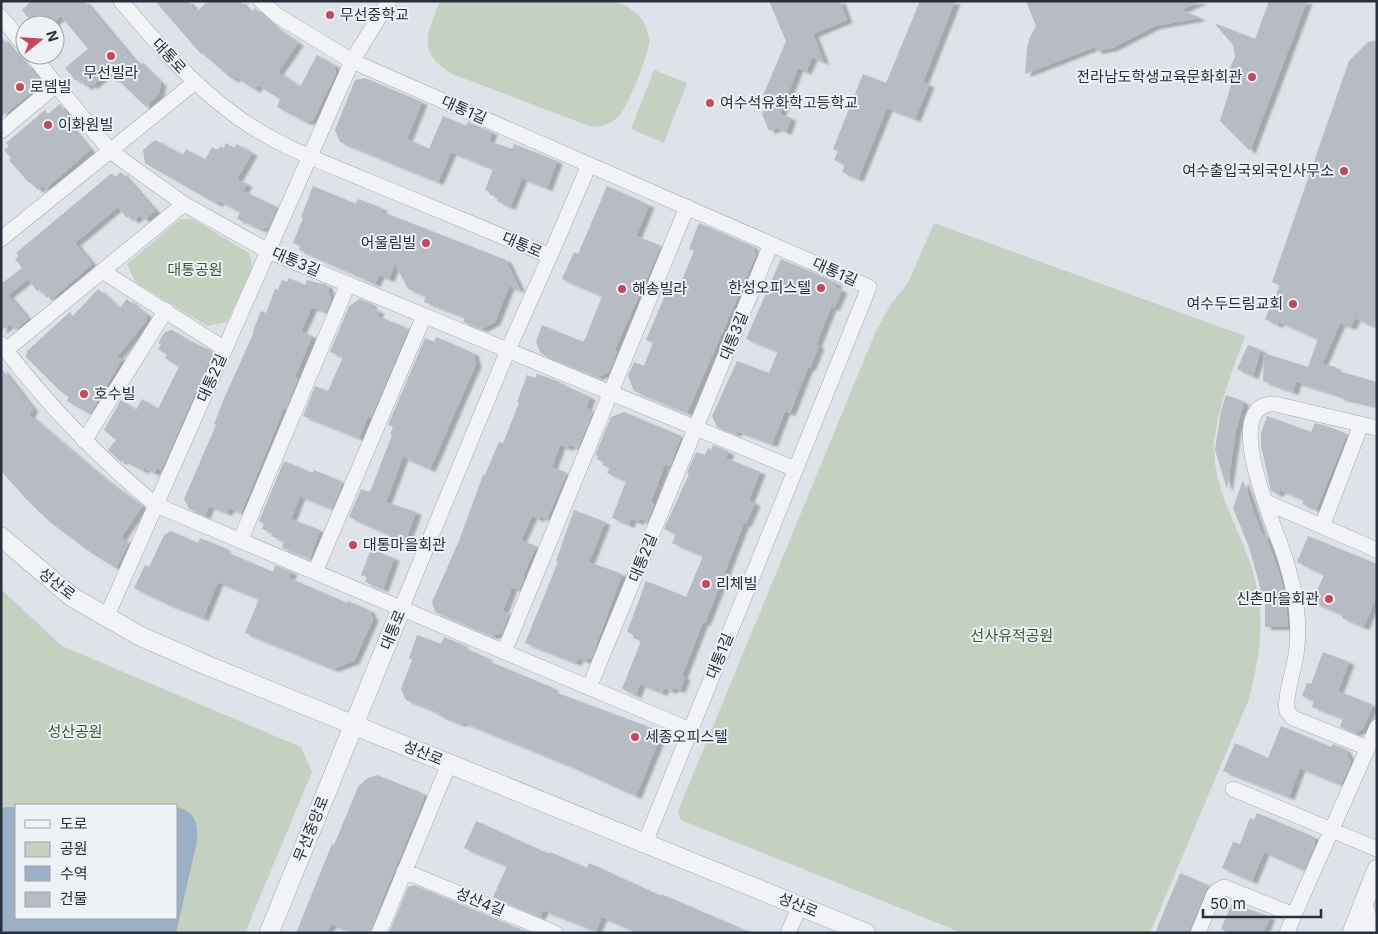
<svg xmlns="http://www.w3.org/2000/svg" width="1378" height="934" font-family="Inter,'Noto Sans KR',sans-serif">
	<defs>
		<filter id="shadow"><feDropShadow dx="5.5" dy="3" stdDeviation="1" flood-color="#0004"/></filter>
	</defs>
	<rect width="100%" height="100%" fill="#dfe2e8"/>
	<path fill="#c4d1c0" fill-rule="evenodd" d="M440,1H615C634,9 646,17 649,39C651,50 628,106 620,115C613,123 603,127 592,127L452,74C416,51 427,34 440,1Z
		M654,70L687,83L664,143L631,129Z
		M180,219H193L249,253L253,267L227,322L207,326L135,282L127,264Z
		M934,223L1245,336C1234,367 1221,397 1216,430C1215,436 1213,443 1214,449C1215,491 1234,519 1248,557C1267,609 1262,647 1249,699L1150,933H962L681,820L678,811L876,331L891,304L908,283Z
		M1,589L62,646L301,747L312,772L245,933H1ZM16,805H176V918H16Z"/>
	<path fill="#9bafc7" d="M9,807H16V918H176V807C194,810 199,824 197,841L176,933H1V808Z"/>
	<path fill="#b6bbc4" filter="url(#shadow)" d="M31,1H84L135,62L137,60L161,83L159,94L146,107L115,77L112,79L107,74L92,86L90,84L86,87L79,79L76,81L65,68L88,49L61,16L51,25H34L22,10Z
		M155,1H188L196,12L208,1H240L250,13L255,8L274,26L298,43L278,72L300,87L317,55L334,65L336,73L313,120L306,122L277,107L280,99L258,85L255,90L236,77L233,80L202,53L201,54Z
		M769,1H840L847,20L813,34L824,62L812,57L806,72L798,68L780,114L791,118L786,132L777,128L769,131L762,114L765,106L760,103L786,41Z
		M920,1H955L923,82L929,85L915,119L887,108L858,179L842,172L845,165L834,160L838,151L833,149L863,74L886,83Z
		M1026,1H1202L1181,10L1201,18L1155,26L1112,48L1096,51L1095,47L1025,74L1027,48L1030,37L1036,26Z
		M1269,1H1307L1250,151L1220,121L1232,82L1225,79L1235,57L1234,50L1233,45L1214,23L1255,39Z
		M1,37L25,65L27,64L39,78V86L1,117Z
		M1377,40V328L1355,318L1351,327L1340,323L1322,364L1336,367L1335,370L1377,382V406L1338,397V395L1296,382L1293,392L1263,381L1264,353L1308,367L1318,339L1279,322L1277,325L1265,319L1280,285L1272,282L1349,61L1368,42Z
		M365,78L422,102L407,139L429,149L443,116L466,126L468,122L492,132L489,141L512,149L514,144L557,161L547,188L522,178L510,207L497,201L498,198L489,194V192L485,190L493,169L451,152L438,182L340,142L335,130L355,80Z
		M60,104L74,122L70,126L90,150L45,189L42,186L38,190L30,182L29,183L9,160L11,158L4,150L9,146L6,143L45,110L48,114Z
		M155,140L183,155L186,149L205,160L212,147L218,150L220,146L224,148L226,143L234,148L237,144L252,153L237,179L247,184L243,191L277,207L269,227L260,229L237,219L240,212L219,201L217,204L145,163L143,150Z
		M121,172L155,211L144,220L140,215L133,221L129,216L127,218L118,207L75,243L92,264L53,298L51,295L47,298L40,289L37,291L28,279L8,295L28,319L15,330L10,324L1,331V284L22,268L15,259L19,256L16,253L112,173L115,177Z
		M313,186L356,204L358,199L382,208L380,211L506,260L520,290L509,286L495,322L482,329L463,322L465,317L424,302L426,296L408,289L395,264L389,279L379,275L375,284L299,250L301,246L293,243L303,218L301,217Z
		M607,186L649,205L636,236L661,246L614,351L617,352L609,372L598,377L541,354L536,342L542,325L583,342L585,339L602,296L562,279L574,252L578,254Z
		M699,223L752,246L756,255L687,413L634,391L628,376L634,362L644,366L653,343L646,340L668,288L677,292L694,251L689,249Z
		M781,259L837,283L835,287L842,290L834,308L831,307L816,345L819,346L810,368L808,367L790,413L785,411L772,444L737,431L736,434L717,427L712,416L737,361L769,373L778,351L746,339Z
		M289,278L305,285L307,280L327,285L331,300L326,312L312,307L301,331L312,336L295,377L298,378L286,409L284,408L241,513L229,508L227,513L209,506L205,516L189,509L184,499L216,425L214,424L226,394L254,332L253,331L261,311L266,313L275,289L278,290L282,280L287,282Z
		M98,289L119,309L127,299L147,315V320L117,357L122,359L90,414L67,401L69,397L60,391L26,357L27,351L70,312L73,316Z
		M360,299L372,304L370,307L379,311L377,316L405,327L404,328L408,330L371,418L368,416L359,438L303,416L315,386L328,391L343,357L330,352L349,306Z
		M172,330L192,343L193,342L213,352L163,466L161,470L157,468L154,473L144,468L143,471L123,460L121,462L119,460L108,450L116,440L104,430L121,400L136,410L142,399L158,409L179,367L165,358L167,355L158,349L161,345L158,343L165,332Z
		M436,337L473,353L476,364L430,469L403,457L386,502L416,512L405,542L349,517L361,489L370,492L392,435H390L393,427L388,425L425,338L434,342Z
		M1248,345L1261,350L1253,376L1237,369Z
		M1,368L33,409L29,415L102,477L142,506L121,538L129,543L116,568L87,550L50,522L27,500L1,471Z
		M537,374L560,382L559,383L590,397L586,408L593,411L578,448L569,445L568,448L560,445L552,467L567,473L547,519L540,516L539,519L532,516L521,540L536,546L523,576L525,577L519,590L512,587L503,611L509,614L502,633L492,636L435,612L432,602L459,541L483,475H485L499,442L503,443L519,403L517,402L527,375L535,378Z
		M1226,395L1243,401V406L1236,430L1227,489L1215,450L1221,411Z
		M624,412L681,436L670,466L665,464L651,502L654,504L647,522L640,519L638,522L631,519L629,525L612,518L626,481L607,473L610,468L602,465L603,462L597,459L598,456L595,455L611,417Z
		M1267,416L1311,432L1315,423L1327,426L1347,434L1316,510L1302,504L1304,500L1280,490L1278,494L1271,491L1261,446V433Z
		M713,445L729,452L726,458L760,472L749,500L755,503L746,524L744,523L705,623L703,622L682,676L685,677L680,690L673,688L672,691L664,688L662,693L640,684L636,695L622,689L641,641L633,638L634,635L627,632L646,581L686,597L703,556L672,543L676,534L664,529L689,474L687,473L696,452L705,455L708,448L711,450Z
		M284,461L313,473L314,470L343,482L332,509L300,496L291,519L320,530L310,558L282,548L284,541L271,536L273,533L262,529L264,524L259,521Z
		M1243,480L1262,535H1265L1278,569L1285,595L1288,627H1265V605L1258,579L1249,547L1233,508Z
		M574,510L605,522L589,562L622,574L591,659L587,658L586,661L578,658L576,663L525,643L558,562L556,561Z
		M171,531L198,543L200,538L225,548L224,551L273,572L275,565L292,572L289,578L347,603L348,601L369,610L373,619L354,661L333,669L245,633L259,599L218,582L203,618L168,604L134,588L145,565L149,567L164,535Z
		M1308,536L1377,564V594L1364,627L1342,618L1343,615L1315,603L1318,596L1315,595L1324,575L1297,562Z
		M371,549L394,558L383,589L365,582L367,577L361,575Z
		M417,635L441,644L444,637L464,645L460,646L487,658L486,660L553,688L552,691L649,727L646,735L659,740L636,796L568,765L462,722L461,724L438,715L439,713L406,700L401,689L412,660L409,658Z
		M1323,652L1349,662L1338,691L1373,705L1363,729L1355,733L1340,727L1343,718L1312,707L1314,701L1302,696L1307,683L1311,684Z
		M1281,726L1331,747L1333,744L1345,749L1351,762L1341,785L1300,768L1289,797L1223,771L1235,743L1268,758Z
		M377,775L422,793L424,799L384,895L370,933H353L331,924L327,933H296L332,844L334,845L358,787L366,779Z
		M1257,813L1314,837L1315,845L1304,870L1264,852L1252,881L1222,868L1233,842L1240,844L1250,818L1254,820Z
		M476,821L549,854L550,852L587,868L589,863L661,896V894L752,933H638L602,917L596,931L543,910L540,917L493,897L507,866L464,848Z
		M1180,873L1208,885L1207,888L1188,933H1155Z
		M414,885L530,933H389L408,887Z
		M1232,903L1270,917L1263,933H1230L1221,929Z"/>
	<g fill="none" stroke-linecap="round" stroke-linejoin="round">
		<defs>
			<path id="minor" d="M121,1C156,43 191,83 236,116C275,145 323,162 368,181C429,206 489,231 550,256L508,350L401,609
				M261,1L278,16L352,61L869,287L645,843
				M1,17L25,46
				M32,55L110,151L184,204L268,251L795,469
				M1,131L56,85
				M1,239L194,83
				M550,256L589,165
				M102,271L225,349
				M1,344C48,405 97,457 156,505L690,730
				M6,350L184,204
				M84,441L166,310
				M1266,502L1377,550
				M1322,526L1361,425
				M240,541L348,284
				M315,572L424,316
				M106,618L352,61L389,1
				M504,652L687,207
				M589,688L771,244
				M1368,748L1293,718L1287,711C1284,698 1294,670 1296,655C1301,622 1295,589 1285,558C1278,533 1217,402 1275,404L1377,428
				M1233,789L1377,849
				M404,871L555,933
				M1294,915L1377,727
				M379,933L449,764
				M788,933L800,906
				M1198,933L1214,894L1217,891L1224,887L1294,915L1287,933"/>
			<path id="tertiary" d="M1,537L72,597L140,636L206,665L866,933
				M1363,903L1371,933
				M269,933L401,609
				M1352,933L1377,869"/>
		</defs>
		<use href="#minor" stroke="#a4a9b2" stroke-width="16"/>
		<use href="#tertiary" stroke="#a4a9b2" stroke-width="20"/>
		<use href="#minor" stroke="#f2f3f6" stroke-width="15"/>
		<use href="#tertiary" stroke="#f2f3f6" stroke-width="19"/>
	</g>
	<g fill="#c94757" stroke="#eef1f5" stroke-width="2">
		<circle cx="330" cy="15" r="5"/>
		<circle cx="111" cy="56" r="5"/>
		<circle cx="1252" cy="77" r="5"/>
		<circle cx="20" cy="87" r="5"/>
		<circle cx="710" cy="103" r="5"/>
		<circle cx="48" cy="125" r="5"/>
		<circle cx="1344" cy="171" r="5"/>
		<circle cx="426" cy="243" r="5"/>
		<circle cx="821" cy="288" r="5"/>
		<circle cx="622" cy="289" r="5"/>
		<circle cx="1293" cy="304" r="5"/>
		<circle cx="84" cy="394" r="5"/>
		<circle cx="353" cy="545" r="5"/>
		<circle cx="706" cy="584" r="5"/>
		<circle cx="1329" cy="599" r="5"/>
		<circle cx="635" cy="737" r="5"/>
	</g>
	<g text-anchor="middle" stroke-width="4" stroke-linejoin="round" paint-order="stroke">
		<g font-size="15" fill="#28303e" stroke="#eef1f5" text-anchor="start">
			<text x="340" y="20">무선중학교</text>
			<text x="111" y="78" text-anchor="middle">무선빌라</text>
			<text x="1242" y="82" text-anchor="end">전라남도학생교육문화회관</text>
			<text x="30" y="92">로뎀빌</text>
			<text x="720" y="108">여수석유화학고등학교</text>
			<text x="58" y="130">이화원빌</text>
			<text x="1334" y="176" text-anchor="end">여수출입국외국인사무소</text>
			<text x="416" y="248" text-anchor="end">어울림빌</text>
			<text x="811" y="293" text-anchor="end">한성오피스텔</text>
			<text x="632" y="294">해송빌라</text>
			<text x="1283" y="309" text-anchor="end">여수두드림교회</text>
			<text x="94" y="399">호수빌</text>
			<text x="363" y="550">대통마을회관</text>
			<text x="716" y="589">리체빌</text>
			<text x="1319" y="604" text-anchor="end">신촌마을회관</text>
			<text x="645" y="742">세종오피스텔</text>
		</g>
		<g font-size="15" fill="#28303e" stroke="#eef1f5">
			<text transform="translate(169 56) rotate(47)" y="5">대통로</text>
			<text transform="translate(464 110) rotate(24)" y="5">대통1길</text>
			<text transform="translate(522 245) rotate(23)" y="5">대통로</text>
			<text transform="translate(296 262) rotate(23)" y="5">대통3길</text>
			<text transform="translate(835 272) rotate(24)" y="5">대통1길</text>
			<text transform="translate(734 336) rotate(-68)" y="5">대통3길</text>
			<text transform="translate(212 378) rotate(-66)" y="5">대통2길</text>
			<text transform="translate(643 558) rotate(-68)" y="5">대통2길</text>
			<text transform="translate(57 584) rotate(38)" y="5">성산로</text>
			<text transform="translate(393 630) rotate(-68)" y="5">대통로</text>
			<text transform="translate(720 656) rotate(-68)" y="5">대통1길</text>
			<text transform="translate(423 753) rotate(22)" y="5">성산로</text>
			<text transform="translate(311 829) rotate(-68)" y="5">무선중앙로</text>
			<text transform="translate(480 902) rotate(22)" y="5">성산4길</text>
			<text transform="translate(798 905) rotate(22)" y="5">성산로</text>
		</g>
		<g font-size="15" fill="#3c5a36" stroke="#eef1f5">
			<text x="195" y="275">대통공원</text>
			<text x="1012" y="641">선사유적공원</text>
			<text x="75" y="737">성산공원</text>
		</g>
	</g>
	<rect width="1378" height="934" fill="none" stroke="#28303e" stroke-width="5"/>
	<rect x="15" y="804" width="162" height="115" fill="#eef1f5" stroke="#9fa4ac"/>
	<rect x="25" y="820" width="25" height="8" fill="#f2f3f6" stroke="#9fa4ac"/>
	<text x="60" y="829" font-size="15" fill="#28303e">도로</text>
	<rect x="25" y="842" width="25" height="15" fill="#c4d1c0" stroke="#9fa4ac"/>
	<text x="60" y="854" font-size="15" fill="#28303e">공원</text>
	<rect x="25" y="866" width="25" height="15" fill="#9bafc7" stroke="#9fa4ac"/>
	<text x="60" y="879" font-size="15" fill="#28303e">수역</text>
	<rect x="25" y="892" width="25" height="15" fill="#b6bbc4" stroke="#9fa4ac"/>
	<text x="60" y="904" font-size="15" fill="#28303e">건물</text>
	<g transform="translate(40 40) rotate(73)"><circle r="24" fill="#eef1f5" stroke="#9fa4ac"/>
	<path d="M0-4L9 19L0 12L-9 19Z" fill="#c94757"/>
	<text y="-8" font-size="14" font-weight="bold" text-anchor="middle" fill="#28303e">N</text>
	</g>
	<path d="M1203 909v8h118v-8" fill="none" stroke="#28303e" stroke-width="2.5"/>
	<text x="1210" y="909" font-size="15" fill="#28303e" stroke="#eef1f5" stroke-width="4" paint-order="stroke">50 m</text>
</svg>
